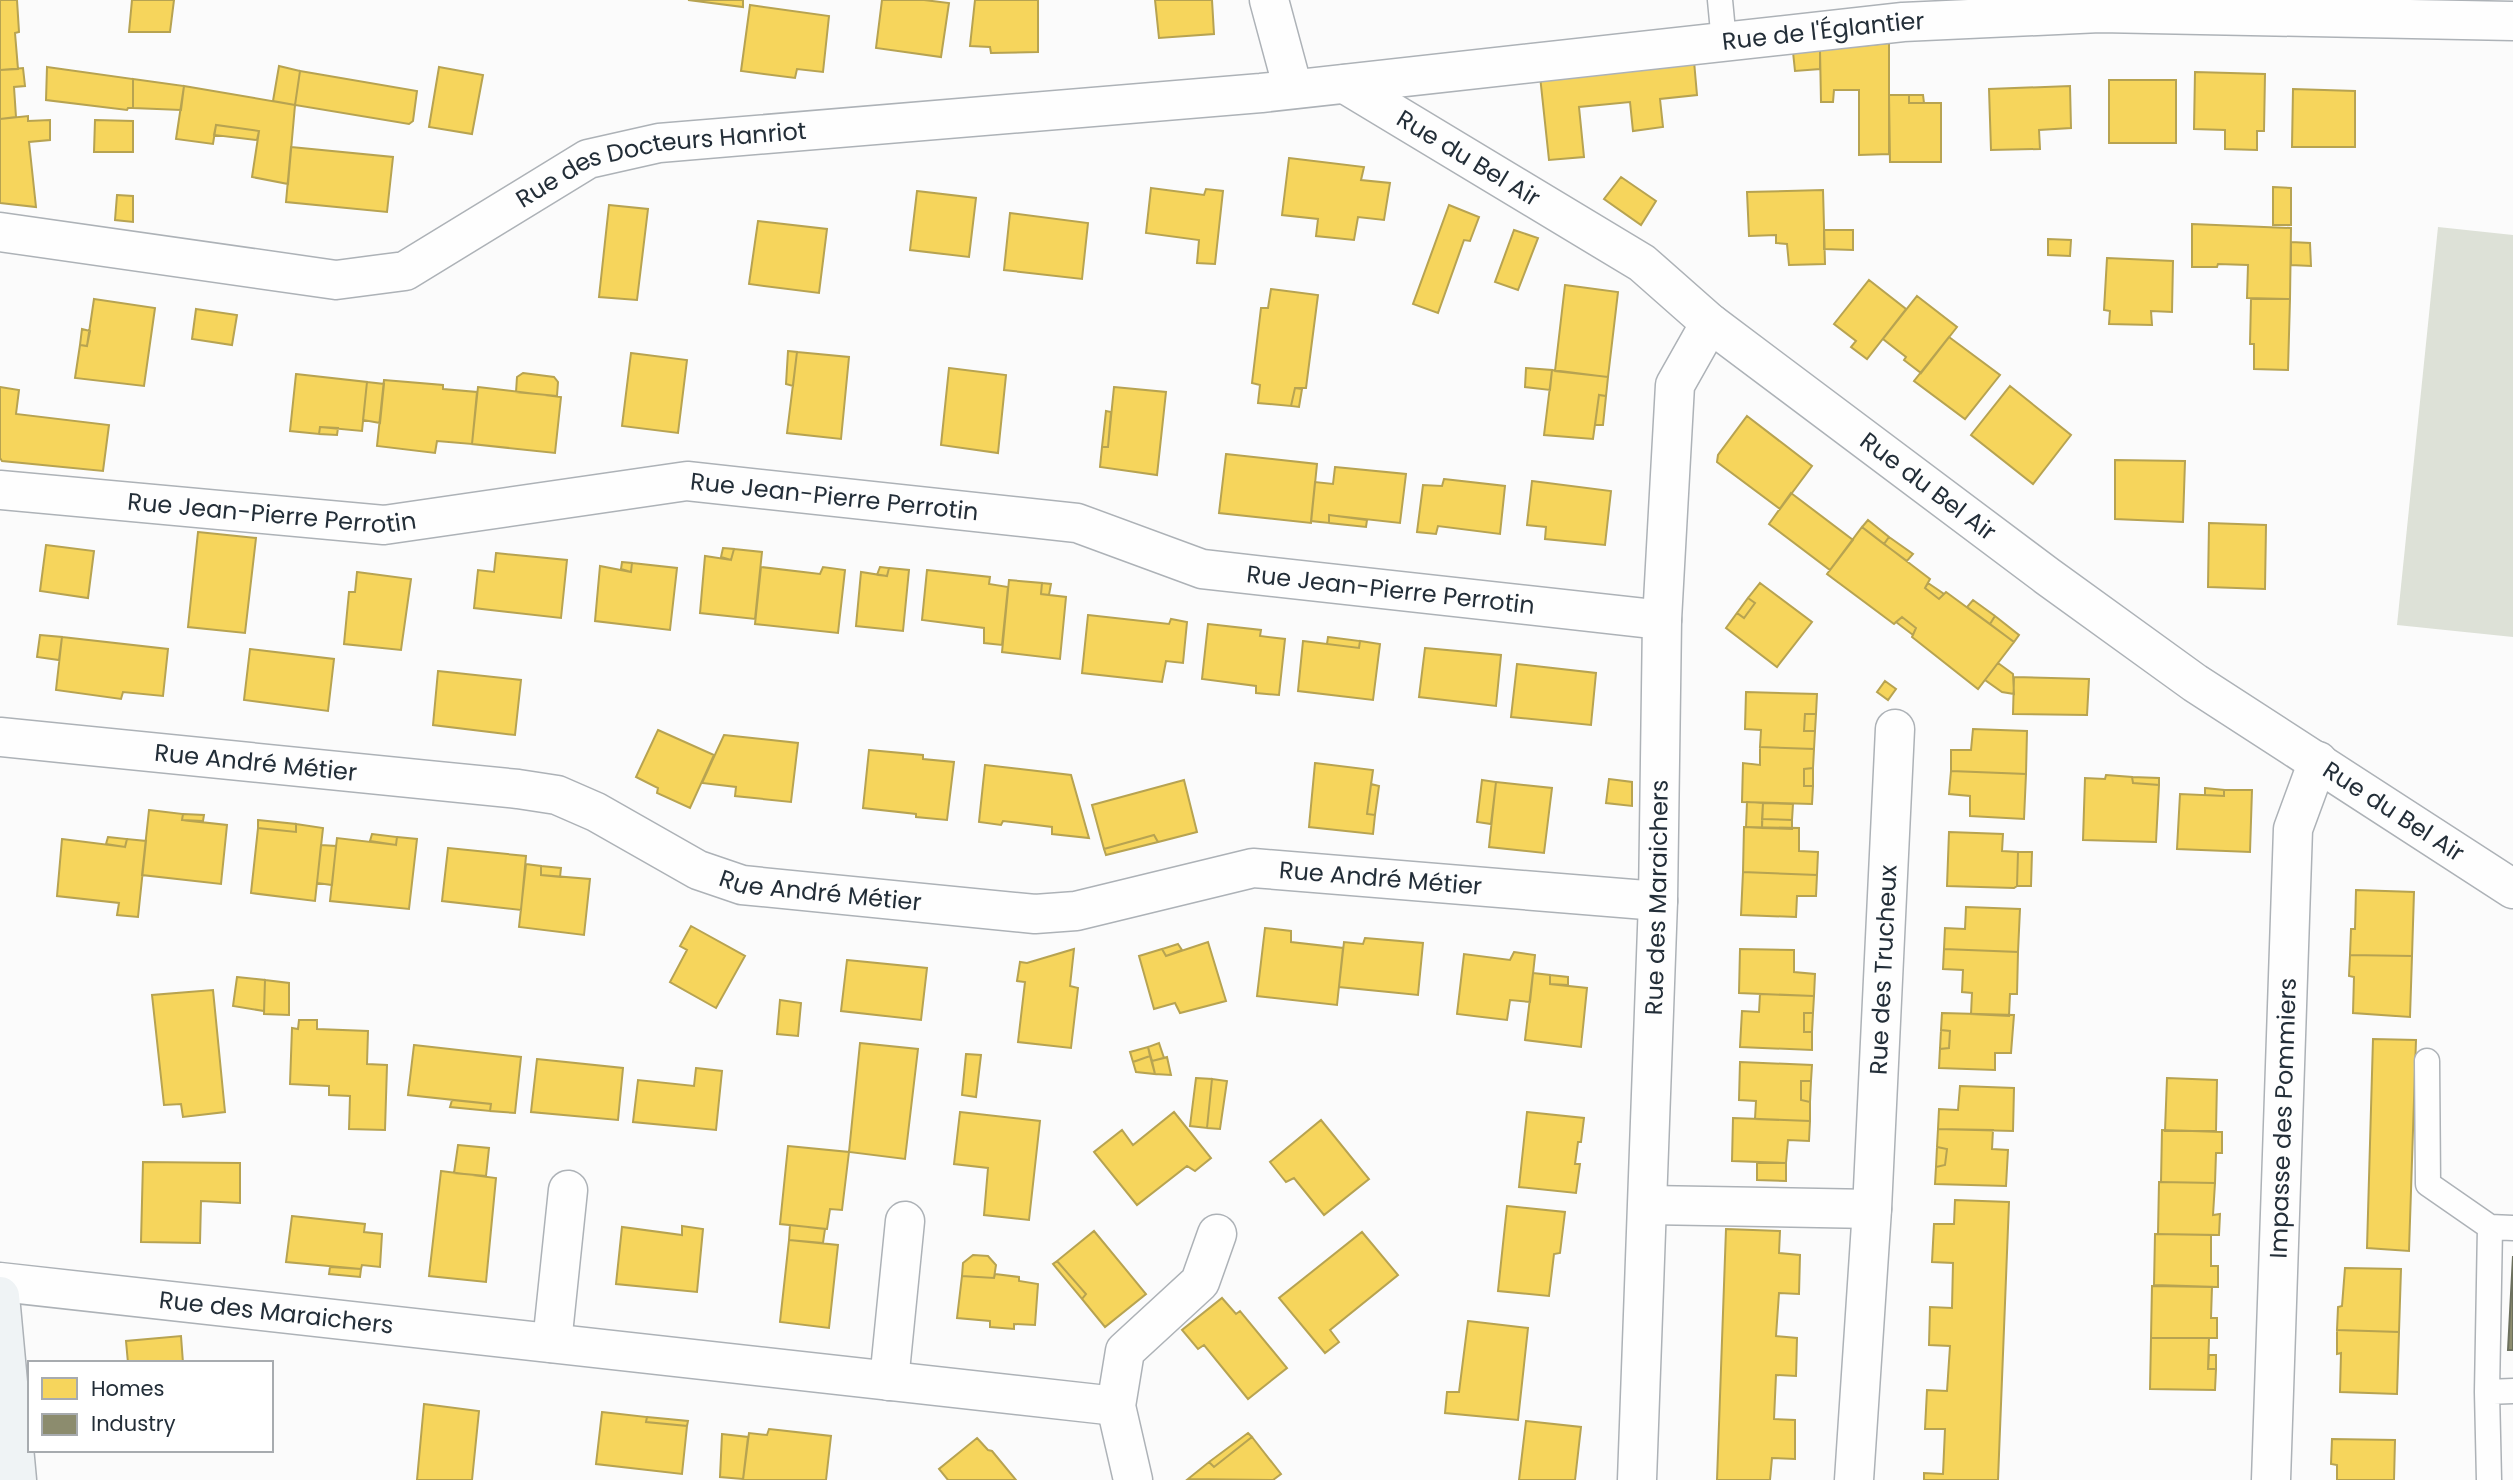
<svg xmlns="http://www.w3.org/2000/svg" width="2513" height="1480" font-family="Poppins,sans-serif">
	<rect width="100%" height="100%" fill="#fbfbfb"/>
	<path fill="#dde1d7" d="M2438,227L2513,235V637L2397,625Z"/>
	<path fill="#f6d55c" stroke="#b7a351" stroke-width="2" d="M0,0H17L19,32L15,33L18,69L0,70Z
		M132,0H174L170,32H129Z
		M688,0H743V7Z
		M882,0H924L949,3L941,57L876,48Z
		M975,0H1038V52L991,53L990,47L970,46Z
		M1155,0H1212L1214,34L1159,38Z
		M750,5L829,16L823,72L797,69L795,78L741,71Z
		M1889,43V154L1859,155V90H1834L1833,102H1821L1820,50Z
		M1820,50V69L1795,71L1793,52Z
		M1694,61L1697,95L1660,99L1663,127L1633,131L1630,102L1579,107L1584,157L1549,160L1540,76Z
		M279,66L300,71L295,105L273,101Z
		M47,67L133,79V108H128L127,110L46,100Z
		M439,67L483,75L472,134L429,127Z
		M23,68L25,86L14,87L16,117L0,119V70Z
		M300,71L417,91L413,121L409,124L295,105Z
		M2195,72L2265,74L2264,131H2257V150L2225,149V130L2194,129Z
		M133,79L184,86L181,110L133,108Z
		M2109,80H2176V143H2109Z
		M184,86L295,105L288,184L252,177L259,131L216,125L213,144L176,139Z
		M2070,86L2071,128L2039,130L2040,149L1991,150L1989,89Z
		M2293,89L2355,91V147H2292Z
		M1889,95H1909V103H1941V162H1890Z
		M1909,95H1923L1924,103H1909Z
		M28,116V121L50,120V140L29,142L36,207L0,203V119Z
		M95,120L133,121V152H94Z
		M216,125L259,131L257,140L214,135Z
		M291,147L393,157L387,212L286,202Z
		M1289,158L1364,167L1361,180L1390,183L1384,220L1358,217L1354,240L1316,236L1318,219L1282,215Z
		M1621,177L1656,201L1641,225L1604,199Z
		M2273,187L2291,188V225H2273Z
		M1151,188L1204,195L1206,189L1223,191L1215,264L1197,263L1199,240L1146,233Z
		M1823,190L1825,264L1789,265L1787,244L1776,243V235L1749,236L1747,192Z
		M917,191L976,198L969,257L910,250Z
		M117,195L133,196V222L115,220Z
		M609,205L648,209L637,300L599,297Z
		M1449,205L1479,217L1470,241L1464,240L1438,313L1413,304Z
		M1010,213L1088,223L1082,279L1004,270Z
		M758,221L827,229L819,293L749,284Z
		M2192,224L2291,228L2290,299L2247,298L2248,265L2218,264L2217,267H2192Z
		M1514,230L1538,238L1518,290L1495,282Z
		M1824,230H1853V250L1824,249Z
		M2048,239L2071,240L2070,256L2048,255Z
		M2291,242L2310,243L2311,266L2291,265Z
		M2107,258L2173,261L2172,312L2151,311L2152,325L2109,324L2110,311L2104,310Z
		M1869,280L1906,309L1867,359L1851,347L1856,341L1834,324Z
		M1565,285L1618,292L1608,377L1555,371Z
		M1271,289L1318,295L1306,388H1295L1291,406L1258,403L1260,385L1252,383L1261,308H1268Z
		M1917,296L1957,327L1921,373L1904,360L1906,357L1883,339Z
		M94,299L155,308L144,386L75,378L80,345L87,346Z
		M2251,299H2290L2288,370L2254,369V344H2250Z
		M196,309L237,315L232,345L192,339Z
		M82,329L90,331L87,346L80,345Z
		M1949,337L2000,375L1965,419L1914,381Z
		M788,351L797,352L793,386L786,384Z
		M797,352L849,357L841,439L787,433Z
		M631,353L687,360L678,433L622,426Z
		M949,368L1006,375L998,453L941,445Z
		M1526,368L1552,370L1550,390L1525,387Z
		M1552,370L1608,377L1606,396L1599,395L1593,439L1544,435Z
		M523,373L554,377L558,382L557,396L516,392L517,377Z
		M296,374L367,382L362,431L320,427L319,434L290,431Z
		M384,380L443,385V389L477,392L472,444L437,441L435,453L377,446Z
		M367,382L384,384L380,423L363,420Z
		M2010,386L2071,435L2033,484L1971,435Z
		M0,387L19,390L16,414L109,425L103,471L2,461L0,458Z
		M478,387L561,397L555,453L472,444Z
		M1114,387L1166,392L1157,475L1100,467L1102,447H1108Z
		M1295,388L1302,389L1299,407L1291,406Z
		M1599,395L1606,396L1603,425H1595Z
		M1106,411L1111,412L1108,447H1102Z
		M1747,416L1812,466L1780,509L1717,462L1718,455Z
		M320,427L338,428L337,435L319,434Z
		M1226,454L1317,464L1311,523L1219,513Z
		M2115,460L2185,461L2183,522L2115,519Z
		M1335,467L1406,474L1400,523L1329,515V523L1311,521L1315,482L1333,484Z
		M1444,479L1505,486L1500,534L1438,526L1436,534L1417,532L1423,485L1442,486Z
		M1532,481L1611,491L1605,545L1545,539L1546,527L1527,525Z
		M1791,493L1853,540L1830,570L1769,524Z
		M1329,515L1367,520L1366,527L1329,523Z
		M1868,520L1889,537L1884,544L1862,527Z
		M2209,523L2266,525L2265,589L2208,587Z
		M1862,527L1930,579L1925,588L1939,599L1946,592L2014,642L1978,689L1912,637L1916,628L1902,617L1894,624L1827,574Z
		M198,532L256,538L245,633L188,627Z
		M1889,537L1913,554L1907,561L1884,544Z
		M46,545L94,551L88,598L40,591Z
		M723,548L734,549L731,560L721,557Z
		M734,549L762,552L755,619L700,613L705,556L731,560Z
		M496,553L567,560L561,618L474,608L478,570L494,572Z
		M622,562L632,563L631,572L621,569Z
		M632,563L677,568L670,630L595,621L600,566L631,572Z
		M761,567L820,574L823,567L845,570L838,633L755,624Z
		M880,567L889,568L887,576L877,575Z
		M889,568L909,570L903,631L856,626L861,572L887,576Z
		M927,570L990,577L989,584L1008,587L1002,645L984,643V628L922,620Z
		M357,572L411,579L401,650L344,644L349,592H355Z
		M1009,580L1042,583L1041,594L1066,597L1060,659L1002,652Z
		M1042,583L1051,584L1049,595L1041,594Z
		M1760,583L1812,622L1777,667L1726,628L1737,613L1744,618L1755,603L1748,598Z
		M1928,583L1944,594L1939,599L1925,588Z
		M1748,598L1755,603L1744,618L1737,613Z
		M1973,600L1995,616L1990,624L1967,607Z
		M1088,615L1169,624L1171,619L1187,622L1183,663L1166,661L1162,682L1082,673Z
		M1995,616L2019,635L2014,642L1990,624Z
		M1902,617L1916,628L1913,635L1896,622Z
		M1208,624L1261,630L1260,636L1285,639L1279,695L1256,693V686L1202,679Z
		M40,635L62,637L59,660L37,657Z
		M62,637L168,649L163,696L123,692L121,699L56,690Z
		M1328,637L1360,641L1359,648L1327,644Z
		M1303,641L1359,648L1360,641L1380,644L1373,700L1298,691Z
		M1425,648L1501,655L1496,706L1419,697Z
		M250,649L334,659L328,711L244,700Z
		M1998,663L2013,674L2014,694L2002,692L1985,680Z
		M1517,664L1596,673L1591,725L1511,717Z
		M438,671L521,680L515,735L433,725Z
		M2014,677L2089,679L2087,715L2013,714Z
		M1885,681L1896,689L1888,700L1877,692Z
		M1746,692L1817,694L1816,714H1805L1804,731H1815L1814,749L1760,747L1761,730L1745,729Z
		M1805,714H1816L1815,731H1804Z
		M1973,729L2027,731L2026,774L1951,771V750H1971Z
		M658,730L714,755L690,808L657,793L658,788L636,777Z
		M724,735L798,743L791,802L735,796L736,787L702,783Z
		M1760,747L1814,749L1813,768L1804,769V786H1813L1812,804L1742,802L1743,763L1760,765Z
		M869,750L923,755V759L954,762L947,820L916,817V814L863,808Z
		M1315,763L1373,770L1367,814L1375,815L1373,834L1309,827Z
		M985,765L1071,775L1089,838L1052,834V827L1003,821L1001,825L979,822Z
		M1813,768V786H1804V769Z
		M1951,771L2026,774L2024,819L1970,816V796L1949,794Z
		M2106,775L2132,777L2133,783L2159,785L2156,842L2083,840L2085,778L2105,779Z
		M2132,777L2159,778V785L2133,783Z
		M1609,779L1632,782V806L1606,803Z
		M1184,780L1197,832L1158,842L1154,835L1104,849L1092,805Z
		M1482,780L1496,782L1491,824L1477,822Z
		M1496,782L1552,788L1544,853L1489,847Z
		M1371,784L1379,786L1375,815L1367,814Z
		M2205,788L2224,790V796L2205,795Z
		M2224,790H2252L2250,852L2177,849L2180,794L2224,796Z
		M1747,802L1763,803L1762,828L1746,827Z
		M1763,803L1793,804L1792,820L1762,819Z
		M149,810L183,814L182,820L227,825L221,884L142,875Z
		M183,814L204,815L203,821L182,820Z
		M1762,819L1792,820V829L1762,828Z
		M258,820L296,824V832L258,828Z
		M296,824L323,828L315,901L251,893L258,828L296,832Z
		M1744,827L1799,828V851L1818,852L1817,875L1743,872Z
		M1949,832L2003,834L2002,851L2018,852L2017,886L2014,888L1947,886Z
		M372,834L397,837L396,845L370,841Z
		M1154,835L1158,842L1106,855L1104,849Z
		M108,837L127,839L125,847L106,844Z
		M397,837L417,839L409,909L330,901L337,838L396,845Z
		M62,839L125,847L127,839L146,841L138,917L117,915L119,903L57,896Z
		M321,845L336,846L332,885L317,883Z
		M448,848L526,856L521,910L442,901Z
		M2018,852H2032L2031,886H2017Z
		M526,864L541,866V875L590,879L584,935L519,927Z
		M541,866L561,868L560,877L541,875Z
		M1743,872L1817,875L1816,896H1797L1796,917L1741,915Z
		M2356,890L2414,892L2412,956L2350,955L2351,929H2355Z
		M1966,907L2020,909L2018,952L1944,949L1945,928L1965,929Z
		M691,926L745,956L716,1008L670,982L687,950L680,946Z
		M1265,928L1291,931V942L1343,948L1337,1005L1257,996Z
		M1365,938L1423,943L1418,995L1339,987L1344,942L1363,944Z
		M1208,942L1226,1001L1180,1013L1175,1003L1154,1009L1139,956L1162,949L1166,956Z
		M1178,944L1182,950L1166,956L1162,949Z
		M1074,949L1070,986L1078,988L1071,1048L1018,1042L1025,982L1017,981L1020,962L1027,963Z
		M1740,949L1794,950V972L1815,974L1814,996L1739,993Z
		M1944,949L2018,952L2017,994H2010L2009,1016L1971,1014L1972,993L1962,992L1963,970L1943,969Z
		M1514,952L1535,955L1530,1002L1510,1000L1507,1020L1457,1014L1464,954L1510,960Z
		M2350,955L2412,956L2410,1017L2353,1013L2354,977L2349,976Z
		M847,960L927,968L921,1020L841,1011Z
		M1533,973L1550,975V984L1587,988L1581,1047L1525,1040Z
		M1550,975L1568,977V985L1550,984Z
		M237,977L265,980L264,1011L233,1006Z
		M265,980L289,983V1015L264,1014Z
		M213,990L225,1112L183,1117L181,1104L164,1105L152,995Z
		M1760,994L1814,996L1813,1013H1804V1032H1812V1050L1740,1047L1742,1011L1759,1012Z
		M780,1000L801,1003L798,1036L777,1034Z
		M1804,1013H1813L1812,1032H1804Z
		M1942,1013L2014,1015L2011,1053H1995V1070L1939,1068L1940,1049L1949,1048L1950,1031L1941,1030Z
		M299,1020H317V1029L368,1031L367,1064L387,1065L385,1130L349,1129L350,1096L329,1095V1086L290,1084L292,1028L298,1029Z
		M1941,1030L1950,1031L1949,1048L1940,1049Z
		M2373,1039L2416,1040L2409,1251L2367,1248Z
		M860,1043L918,1049L905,1159L849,1152Z
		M1159,1043L1164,1058L1152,1061L1148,1047Z
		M414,1045L521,1057L515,1113L490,1111L491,1104L408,1095Z
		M1148,1047L1150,1056L1133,1062L1130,1052Z
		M966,1054L981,1055L976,1097L962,1095Z
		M1150,1056L1155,1074L1136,1072L1133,1062Z
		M1167,1057L1171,1075L1155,1074L1152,1061Z
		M537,1059L623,1068L618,1120L531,1112Z
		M1740,1062L1812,1065L1811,1081H1801V1100L1810,1102V1121L1755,1119L1756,1101L1739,1100Z
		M696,1068L722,1071L716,1130L633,1122L638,1080L694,1086Z
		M1196,1078L1212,1079L1207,1128L1190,1126Z
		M2167,1078L2217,1080L2216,1131H2165Z
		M1212,1079L1227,1081L1220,1129L1207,1128Z
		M1801,1081H1811L1810,1102L1801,1100Z
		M1960,1086L2014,1088L2013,1131L1938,1129L1939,1109L1958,1110Z
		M452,1100L491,1104L490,1111L450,1107Z
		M960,1112L1040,1121L1029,1220L984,1215L988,1168L954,1164Z
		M1174,1112L1211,1158L1195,1171L1187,1166L1137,1205L1094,1152L1122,1130L1133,1145Z
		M1527,1112L1584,1118L1581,1142H1578L1575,1164H1580L1576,1193L1519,1187Z
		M1733,1118L1810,1121L1809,1141L1788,1140L1786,1163L1732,1161Z
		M1321,1120L1369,1179L1324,1215L1294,1178L1286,1182L1270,1162Z
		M1938,1129L1993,1130L1992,1149L2008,1150L2006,1186L1935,1184L1936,1167L1945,1165L1947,1149L1937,1147Z
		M2162,1130L2222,1132V1153H2216L2215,1183L2161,1182Z
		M458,1145L489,1148L486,1176L454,1173Z
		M788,1146L849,1152L842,1210L830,1209L827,1229L780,1224Z
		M1937,1147L1947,1149L1945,1165L1936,1167Z
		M143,1162L240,1163V1203L201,1201L200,1243L141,1242Z
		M1757,1163H1786V1181L1757,1180Z
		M441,1171L496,1178L486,1282L429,1276Z
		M2159,1182L2215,1183L2213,1215L2220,1214L2219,1235L2158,1234Z
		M1955,1200L2009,1202L1998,1480H1924V1473L1943,1474L1945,1429H1925L1927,1390L1947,1391L1950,1346L1929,1345L1930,1307L1952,1308L1953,1263L1932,1262L1934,1224H1954Z
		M1507,1206L1565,1212L1560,1253L1554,1254L1549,1296L1498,1291Z
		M292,1216L365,1224L364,1232L382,1234L380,1267L362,1265L361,1269L286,1262Z
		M790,1225L825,1229L823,1243L789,1240Z
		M682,1226L703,1229L697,1292L616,1284L622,1227L682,1235Z
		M1726,1229L1780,1231L1779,1253L1800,1255L1799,1294L1779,1293L1776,1336L1797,1338L1796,1376L1776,1375L1774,1419L1795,1420V1459L1772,1458L1770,1480H1717Z
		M1094,1231L1146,1294L1105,1327L1082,1299L1086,1294L1057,1261Z
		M1362,1232L1398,1275L1330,1330L1339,1342L1325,1353L1279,1298Z
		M2155,1234L2211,1235V1266H2218V1287L2154,1285Z
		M789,1240L838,1245L829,1328L780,1322Z
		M973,1255L988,1256L996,1265L994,1278L962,1276L963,1263Z
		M1057,1261L1086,1294L1082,1299L1053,1264Z
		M330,1267L361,1269L360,1277L329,1274Z
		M2345,1268L2401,1269L2399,1332L2337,1330L2338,1307L2342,1306Z
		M995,1274L1019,1277V1281L1038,1284L1035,1325L1014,1324V1329L990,1327V1321L957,1318L962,1276L994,1278Z
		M2152,1286L2212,1287L2211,1318H2217V1338H2151Z
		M1222,1298L1236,1314L1240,1311L1287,1368L1248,1399L1204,1345L1198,1349L1182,1330Z
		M1468,1321L1528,1328L1518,1420L1445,1413L1447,1392H1459Z
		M2337,1330L2399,1332L2397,1394L2340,1392L2341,1353L2337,1354Z
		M181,1336L183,1363H128L126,1341Z
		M2151,1338H2209L2208,1369H2216L2215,1390L2150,1389Z
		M2209,1355H2216V1369H2208Z
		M424,1404L479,1411L472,1480H417Z
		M602,1412L647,1417L646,1422L687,1426L682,1474L596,1464Z
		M647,1417L688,1421L687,1426L646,1422Z
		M1526,1421L1581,1427L1575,1480H1519Z
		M769,1429L831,1436L826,1480H743L749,1433L767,1435Z
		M1248,1433L1252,1437L1214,1467L1209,1462Z
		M722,1434L748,1437L743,1479L720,1477Z
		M1252,1437L1281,1474L1273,1480L1188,1479L1209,1462L1214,1467Z
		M977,1438L988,1450L992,1451L1016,1480H948L939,1469Z
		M2332,1439L2395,1440L2394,1480H2337V1465L2331,1464Z"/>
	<path fill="#8c8c6e" stroke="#6c705e" stroke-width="2" d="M2513,1256V1350H2508Z"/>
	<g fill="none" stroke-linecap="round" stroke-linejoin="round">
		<defs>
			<path id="lane" d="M1720,0L1724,42
				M2427,1061L2428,1184L2490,1227
				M2487,1392L2513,1391
				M2489,1480L2487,1392L2490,1227L2513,1228"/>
			<g id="street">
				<path d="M1269,0L1293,89"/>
				<path id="s1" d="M1345,84L1642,263L1710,323L2047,576L2195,683L2513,889"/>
				<path id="s2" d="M0,232L336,280L405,271L588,159L659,143L1261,93L1903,22L2100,13L2513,21"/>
				<path id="s3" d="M0,490L384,525L687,481L1077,523L1202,569L1662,620"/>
				<path id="s4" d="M0,737L518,789L557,795L596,812L698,870L742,885L1035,914L1076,911L1253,868L1658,901"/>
				<path d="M1648,1205L1872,1209"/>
				<path id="s5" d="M0,1282L1116,1406"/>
				<path d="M552,1343L568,1190"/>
				<path d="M889,1381L905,1221"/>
				<path d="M1133,1480L1116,1406L1125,1351L1200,1282L1217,1234"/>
				<path id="s6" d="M1637,1480L1658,901L1662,620L1675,385L1710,323"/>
				<path id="s7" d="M1854,1480L1872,1209L1895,729"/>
				<path id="s8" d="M2271,1480L2293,829L2318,761"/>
			</g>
			<path id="secondary" d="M0,1296L17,1480"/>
		</defs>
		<use href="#lane" stroke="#adb2b7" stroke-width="27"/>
		<use href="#street" stroke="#adb2b7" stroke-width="41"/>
		<use href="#secondary" stroke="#adb2b7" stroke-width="41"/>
		<use href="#lane" stroke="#fefefe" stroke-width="24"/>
		<use href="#street" stroke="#fefefe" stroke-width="38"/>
		<use href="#secondary" stroke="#eff3f5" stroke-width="38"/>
	</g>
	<g text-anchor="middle" stroke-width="7" stroke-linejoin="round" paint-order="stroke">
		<g font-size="24" fill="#232e38" stroke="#fff">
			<text dy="8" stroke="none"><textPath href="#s2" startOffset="1866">Rue de l'Églantier</textPath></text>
			<text dy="8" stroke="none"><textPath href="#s1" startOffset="144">Rue du Bel Air</textPath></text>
			<text dy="8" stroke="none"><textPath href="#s2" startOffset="693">Rue des Docteurs Hanriot</textPath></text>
			<text dy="8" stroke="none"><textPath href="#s1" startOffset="710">Rue du Bel Air</textPath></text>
			<text dy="8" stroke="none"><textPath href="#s3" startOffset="840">Rue Jean-Pierre Perrotin</textPath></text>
			<text dy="8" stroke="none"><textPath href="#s3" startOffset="273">Rue Jean-Pierre Perrotin</textPath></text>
			<text dy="8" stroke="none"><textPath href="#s3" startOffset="1407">Rue Jean-Pierre Perrotin</textPath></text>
			<text dy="8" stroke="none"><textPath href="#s4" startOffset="257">Rue André Métier</textPath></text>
			<text dy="8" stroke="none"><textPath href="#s1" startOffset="1278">Rue du Bel Air</textPath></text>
			<text dy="8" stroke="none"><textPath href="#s4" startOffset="1412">Rue André Métier</textPath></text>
			<text dy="8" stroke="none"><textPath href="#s4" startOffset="845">Rue André Métier</textPath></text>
			<text dy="8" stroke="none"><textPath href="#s6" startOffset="583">Rue des Maraichers</textPath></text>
			<text dy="8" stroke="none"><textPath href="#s7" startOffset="511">Rue des Trucheux</textPath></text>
			<text dy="8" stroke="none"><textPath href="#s8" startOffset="362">Impasse des Pommiers</textPath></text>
			<text dy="8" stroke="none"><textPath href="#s5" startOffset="278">Rue des Maraichers</textPath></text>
		</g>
	</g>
	<rect x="28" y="1361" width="245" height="91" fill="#ffffff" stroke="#a7abaf" stroke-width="2"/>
	<rect x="42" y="1378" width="35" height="21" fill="#f6d55c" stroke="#a7abaf" stroke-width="2"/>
	<text x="91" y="1396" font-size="21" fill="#232e38">Homes</text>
	<rect x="42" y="1414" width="35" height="21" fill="#8c8c6e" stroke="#a7abaf" stroke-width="2"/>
	<text x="91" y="1431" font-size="21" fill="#232e38">Industry</text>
</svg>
